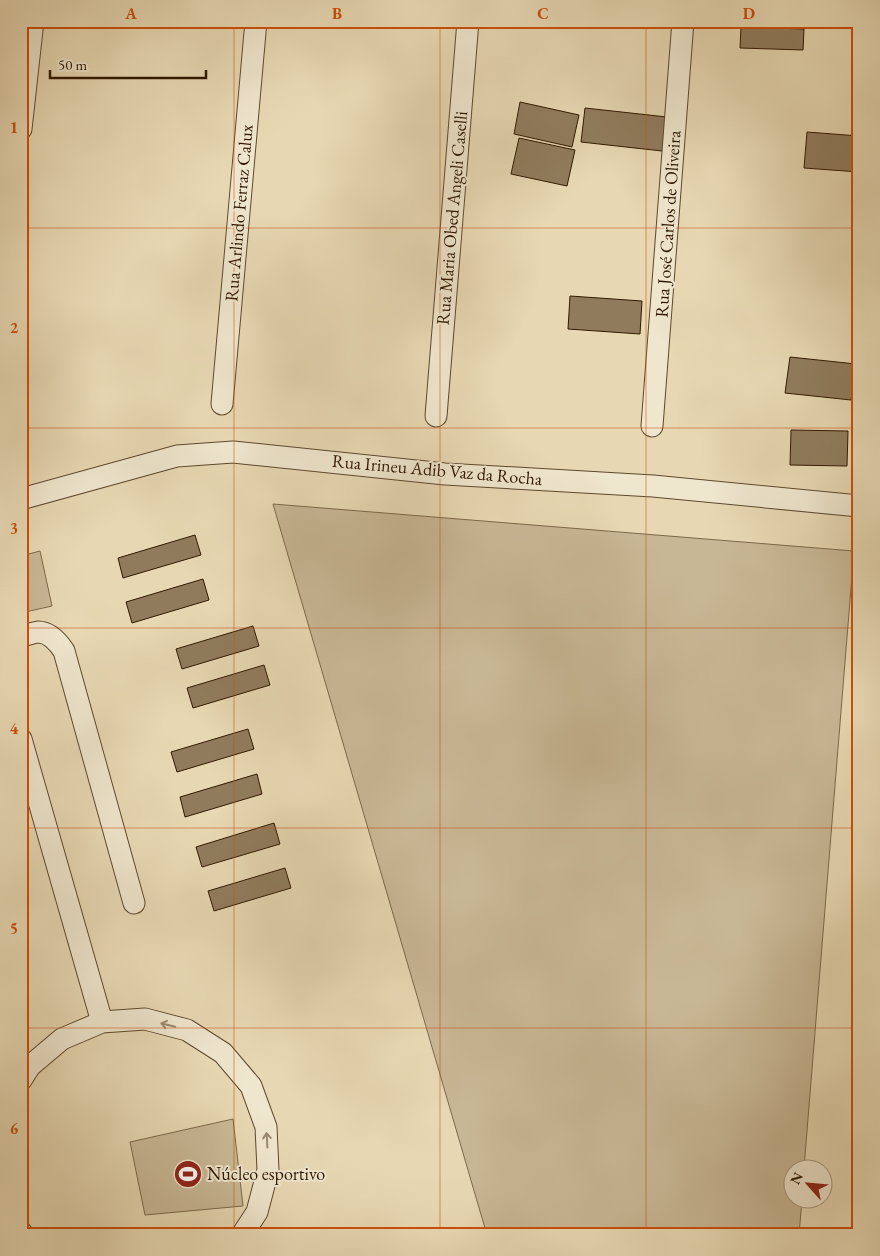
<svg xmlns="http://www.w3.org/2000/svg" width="880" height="1256" font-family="'EB Garamond',serif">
	<rect width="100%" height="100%" fill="#e7d8b3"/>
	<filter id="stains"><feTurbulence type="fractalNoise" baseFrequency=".004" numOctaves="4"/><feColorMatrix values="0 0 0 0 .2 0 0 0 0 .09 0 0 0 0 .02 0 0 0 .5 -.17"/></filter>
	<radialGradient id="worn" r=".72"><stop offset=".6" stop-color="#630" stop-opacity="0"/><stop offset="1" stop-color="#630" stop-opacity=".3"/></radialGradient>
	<path fill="#c8b795" stroke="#7c684a" d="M273,504L854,551L804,1168H792V1198L802,1199L799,1235H487Z
		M40,551L52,606L21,613V556Z
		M233,1119L243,1206L145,1215L130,1142Z"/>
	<path fill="#907c5d" stroke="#311800" d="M741,27L804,29L803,50L740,48Z
		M520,102L579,115L572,147L514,134Z
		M585,108L667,117L662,151L581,142Z
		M807,132L859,136V172L804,168Z
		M519,138L575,150L567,186L511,174Z
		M570,296L642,301L640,334L568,329Z
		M790,357L856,364L851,400L785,393Z
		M791,430L848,431L847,466L790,465Z
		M195,535L201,555L123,578L118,558Z
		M203,579L209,600L132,623L126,602Z
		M253,626L259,646L182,669L176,649Z
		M264,665L270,685L193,708L187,688Z
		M248,729L254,749L177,772L171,752Z
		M257,774L262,794L185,817L180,797Z
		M274,823L280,844L202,867L196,847Z
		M285,868L291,888L214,911L208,891Z"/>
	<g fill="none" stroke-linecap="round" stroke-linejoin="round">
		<defs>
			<path id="street" d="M21,129L33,21
				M222,404L256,21
				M436,416L468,21
				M652,426L683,21
				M21,499L177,456L233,452L445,474L653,486L859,506
				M21,636C26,635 32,633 38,632C49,632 58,642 64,651L134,903
				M21,739L102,1022
				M21,1080L30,1066L62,1039L102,1022L145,1019L187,1030L223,1053L251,1086L266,1127L268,1170L257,1212L242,1235
				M21,1232L23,1235"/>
		</defs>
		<use href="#street" stroke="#5e482d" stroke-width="23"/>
		<use href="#street" stroke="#efe6ce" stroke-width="21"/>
	</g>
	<defs><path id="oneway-shaft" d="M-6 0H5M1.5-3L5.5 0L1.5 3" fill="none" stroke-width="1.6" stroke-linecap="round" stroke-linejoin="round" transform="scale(1.25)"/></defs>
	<g stroke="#9a8971">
		<use href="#oneway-shaft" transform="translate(168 1025) rotate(-166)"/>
		<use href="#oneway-shaft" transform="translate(267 1140) rotate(-93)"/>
	</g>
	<path fill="none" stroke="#cd4f0a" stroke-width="1" stroke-opacity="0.55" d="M234,21V1235M440,21V1235M646,21V1235M21,228H859M21,428H859M21,628H859M21,828H859M21,1028H859"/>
	<defs>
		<symbol id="stadium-disc" viewBox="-11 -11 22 22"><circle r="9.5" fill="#8f2418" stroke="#efe6ce"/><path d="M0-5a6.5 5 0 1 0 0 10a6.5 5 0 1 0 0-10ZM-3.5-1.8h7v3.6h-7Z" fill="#fff"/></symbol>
	</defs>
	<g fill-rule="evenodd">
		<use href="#stadium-disc" x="172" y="1158" width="32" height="32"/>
	</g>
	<g text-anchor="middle" stroke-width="4" stroke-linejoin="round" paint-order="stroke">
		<g font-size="18" fill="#311800" stroke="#efe6ce">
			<text transform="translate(239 213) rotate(-85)" y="6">Rua Arlindo Ferraz Calux</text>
			<text transform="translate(452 218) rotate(-85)" y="6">Rua Maria Obed Angeli Caselli</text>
			<text transform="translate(668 224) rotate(-86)" y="6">Rua José Carlos de Oliveira</text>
			<text transform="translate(437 470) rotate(5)" y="6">Rua Irineu Adib Vaz da Rocha</text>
		</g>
		<g font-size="18" fill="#311800" stroke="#efe6ce" text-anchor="start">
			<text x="207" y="1180">Núcleo esportivo</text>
		</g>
	</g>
	<rect width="880" height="1256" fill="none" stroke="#e7d8b3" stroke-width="55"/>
	<g transform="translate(808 1184) rotate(297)"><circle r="24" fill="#efe6ce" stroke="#a3947c"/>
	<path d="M0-4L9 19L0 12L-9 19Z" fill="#8f2418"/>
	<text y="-8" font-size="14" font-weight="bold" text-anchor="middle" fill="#311800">N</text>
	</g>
	<path d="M50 70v8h156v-8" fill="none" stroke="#311800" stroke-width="2.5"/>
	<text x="58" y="70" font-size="15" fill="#311800" stroke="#efe6ce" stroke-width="4" paint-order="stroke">50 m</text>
	<rect x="28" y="28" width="824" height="1200" fill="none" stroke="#cd4f0a" stroke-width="2"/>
	<g font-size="16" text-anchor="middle" font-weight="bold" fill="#cd4f0a">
		<text x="131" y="19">A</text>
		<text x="337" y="19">B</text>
		<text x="543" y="19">C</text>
		<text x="749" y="19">D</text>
		<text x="14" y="133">1</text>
		<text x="14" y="333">2</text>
		<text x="14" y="534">3</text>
		<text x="14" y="734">4</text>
		<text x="14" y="934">5</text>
		<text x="14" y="1134">6</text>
	</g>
	<rect width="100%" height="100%" filter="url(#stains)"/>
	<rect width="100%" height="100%" fill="url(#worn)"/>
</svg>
